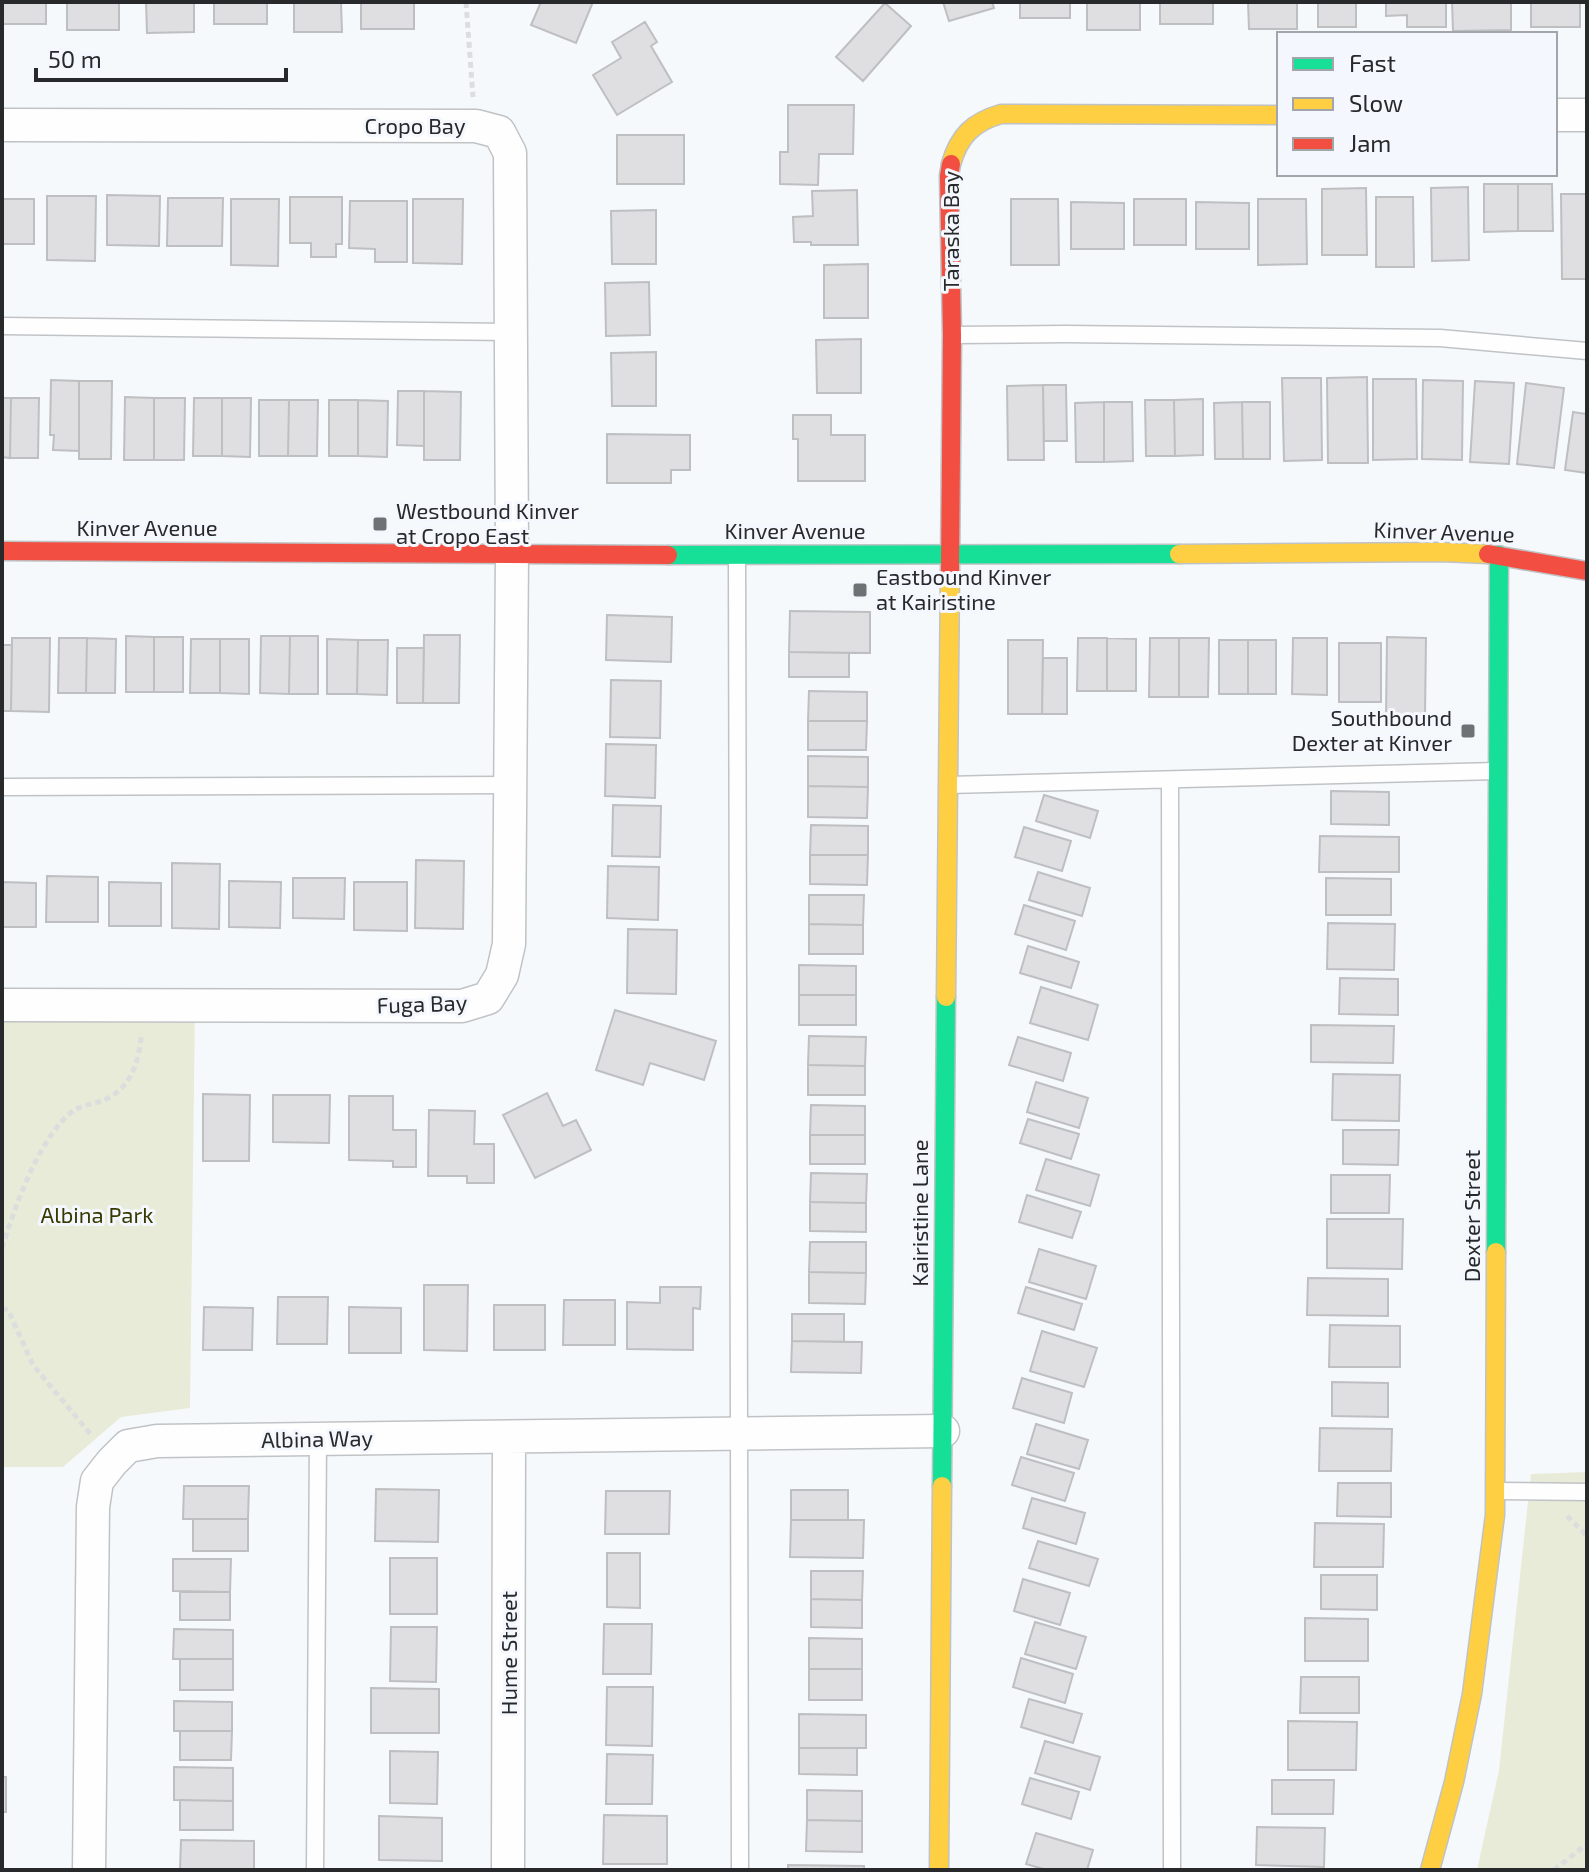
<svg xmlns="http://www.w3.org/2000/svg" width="1589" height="1872" font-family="'Exo 2',sans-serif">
	<rect width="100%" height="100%" fill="#f6f9fc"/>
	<path fill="#e8ebd8" d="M195,1006L190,1408L121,1417L63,1467H2V1021Z
		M1587,1472V1870H1477L1499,1770L1531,1474Z"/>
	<path fill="#dfdee1" stroke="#bebfc1" stroke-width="2" d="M2,2H46V24H2Z
		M67,2H119V30H67Z
		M146,2H194V32L147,33Z
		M214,2H267V24H214Z
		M294,2H341L342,32H294Z
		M361,2H414V29H361Z
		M541,2H593L576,43L531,25Z
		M943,2H992L994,8L949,21Z
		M1020,2H1070V18H1020Z
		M1087,2H1140V30H1087Z
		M1160,2H1213V24H1160Z
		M1248,2H1297V29H1249Z
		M1318,2H1356V27H1318Z
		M1386,2H1446V27H1407V15L1386,16Z
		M1452,2H1511V30L1453,31Z
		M1531,2H1580V27H1531Z
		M885,3L911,26L863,81L836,57Z
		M645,22L657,42L651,46L672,82L617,115L593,75L621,58L612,42Z
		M788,105H854L853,154H819L818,185L780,184V152H788Z
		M617,135H684V184H617Z
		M1484,184H1518V231L1484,232Z
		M1518,184H1552L1553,231H1518Z
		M1468,187L1469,260L1432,261L1431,188Z
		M1366,188L1367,255H1322V189Z
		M857,190L858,245H811V242H794L793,217L813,216L812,191Z
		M1561,194H1587V279H1562Z
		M107,195L160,196L159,246L107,245Z
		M47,196H96L95,261L47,260Z
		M290,197H342V244H336V257H311V243H290Z
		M1376,197H1413L1414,267H1376Z
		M168,198H223L222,246H167Z
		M2,199H34V244H2Z
		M231,199H279L278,266L231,265Z
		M413,199H463L462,264L413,263Z
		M1011,199H1058L1059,265H1011Z
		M1134,199H1186V245H1134Z
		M1258,199H1306L1307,264L1258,265Z
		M350,201H407V262H375V249L349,248Z
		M1071,202L1124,203V249H1071Z
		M1196,202L1249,203V249H1196Z
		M656,210V264H612L611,211Z
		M868,264V318H824V265Z
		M649,282L650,335L606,336L605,283Z
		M861,339V393H817L816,340Z
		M656,352V406H612L611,353Z
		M1367,377L1368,463H1328L1327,378Z
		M1282,378H1321L1322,460L1284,461Z
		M1373,379H1416L1417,459L1373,460Z
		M51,380L79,381V451L53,450L54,435H50Z
		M1423,380L1463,381L1462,460L1422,459Z
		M79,381H112L111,459H79Z
		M1475,381L1514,383L1509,464L1470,462Z
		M1526,383L1564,388L1554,468L1517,464Z
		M1043,385L1044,460H1008L1007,386Z
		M1043,385H1066L1067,441H1044Z
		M398,391H424V446L397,445Z
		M424,391L461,392L460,460H424Z
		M125,397L154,398V460H124Z
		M2,398H11L10,458L2,457Z
		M11,398H39L38,458H10Z
		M154,398H185L184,460H154Z
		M194,398H222V456H193Z
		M222,398H251L250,457L222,456Z
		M1203,399V455L1175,456L1174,400Z
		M259,400H289L288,456H259Z
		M289,400H318L317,456H288Z
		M329,400H358V456H329Z
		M358,400L388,401L387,457L358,456Z
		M1145,400H1174L1175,456H1146Z
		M1104,402V462H1076L1075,403Z
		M1104,402H1132L1133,461L1104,462Z
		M1242,402L1243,459H1215L1214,403Z
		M1242,402H1270V459H1243Z
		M1573,412L1587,414V473L1565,470Z
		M793,415H831V435H865V481H798V439H793Z
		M607,434L690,435V470H671V483H607Z
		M790,611L870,612V653L789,652Z
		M607,615L672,617L671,662L606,660Z
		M424,635H460L459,703H423Z
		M126,636L154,637V692H126Z
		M261,636H290L289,694L260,693Z
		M290,636H318V694H289Z
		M154,637H183V692H154Z
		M1387,637L1426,638L1425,717L1386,716Z
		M12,638H50L49,712L11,711Z
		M59,638H87L86,693H58Z
		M87,638L116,639L115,693H86Z
		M1078,638H1107V691H1077Z
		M1107,638L1136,639V691H1107Z
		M1150,638H1179V697H1149Z
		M1179,638H1209L1208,697H1179Z
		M1293,638H1327V695L1292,694Z
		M191,639H220V693H190Z
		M220,639H249V694L220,693Z
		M327,639L358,640L357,694H327Z
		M358,640H388L387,695L357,694Z
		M1008,640H1043L1042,714H1008Z
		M1219,640H1248V694H1219Z
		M1248,640H1276V694H1248Z
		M1339,643H1381V702H1339Z
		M2,645H12L11,711H2Z
		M397,648H424L423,703H397Z
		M789,652L849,653V677H789Z
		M1043,658H1067V714H1042Z
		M611,680L661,681L660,738L610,737Z
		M809,691L867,692V721H808Z
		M808,721H867L866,750H808Z
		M606,744L656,745L655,798L605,796Z
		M808,756L868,757V787L808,786Z
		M808,786L868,787L867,818L808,817Z
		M1331,791L1389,792V825L1331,824Z
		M1044,795L1098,811L1090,838L1036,821Z
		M613,805L661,806L660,857L612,856Z
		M811,825L868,826V855H810Z
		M1024,827L1071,841L1062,871L1015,857Z
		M1320,836L1399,837V872H1319Z
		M810,855H868L867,885L810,884Z
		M416,860L464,861L463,929L415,928Z
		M172,863L220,864L219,929L172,928Z
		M608,866L659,867L658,920L607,918Z
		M1038,872L1090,888L1082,916L1029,900Z
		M47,876L98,877V922H46Z
		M293,878H345L344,919L293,918Z
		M1326,878L1391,879V915H1326Z
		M229,881L281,882L280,928L229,927Z
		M2,882L36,883V927H2Z
		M109,882L161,883V926H109Z
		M354,882H407V931L354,930Z
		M809,895H864L863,925L809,924Z
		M1024,905L1075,921L1066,950L1015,934Z
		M1328,923L1395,924L1394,970L1327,969Z
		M809,924L863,925V954H809Z
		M628,929L677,930L676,994L627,993Z
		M1028,946L1079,962L1071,988L1020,973Z
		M799,965L856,966V995H799Z
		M1340,978L1398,979V1015L1339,1014Z
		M1041,987L1098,1005L1088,1040L1030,1023Z
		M799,995H856V1025H799Z
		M615,1010L716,1041L704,1080L650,1063L643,1085L596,1070Z
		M1311,1025L1394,1026L1393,1063L1311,1062Z
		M809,1036L866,1037L865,1066L808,1065Z
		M1018,1037L1071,1053L1063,1081L1009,1065Z
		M808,1065L865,1066V1095H808Z
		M1333,1074L1400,1075L1399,1121L1332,1120Z
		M1036,1082L1088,1098L1079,1128L1027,1112Z
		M547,1093L563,1126L576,1120L591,1150L535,1178L503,1115Z
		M203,1094L250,1095L249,1161H203Z
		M273,1095H330L329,1143L273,1142Z
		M349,1096H393V1130H416V1167H393V1161L349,1160Z
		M811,1105L865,1106V1135H810Z
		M429,1110L475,1111L474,1144H494V1183H467V1176H428Z
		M1028,1119L1079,1134L1071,1159L1020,1143Z
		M1343,1130H1399L1398,1165L1343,1164Z
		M810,1135H865V1164H810Z
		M1046,1159L1099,1175L1090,1206L1036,1190Z
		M811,1173L867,1174L866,1203L810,1202Z
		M1331,1175H1390L1389,1213H1331Z
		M1027,1195L1081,1212L1072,1238L1019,1222Z
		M810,1202L866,1203V1232L810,1231Z
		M1327,1219H1403L1402,1269L1327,1268Z
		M810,1242H866V1273L809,1272Z
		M1039,1249L1096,1266L1086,1299L1029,1282Z
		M809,1272L866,1273L865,1304L809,1303Z
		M1308,1278L1388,1279V1316L1307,1315Z
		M424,1285H468L467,1351L424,1350Z
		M660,1287H701L700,1309L693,1308V1350L627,1349V1302L660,1303Z
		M1026,1287L1082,1304L1074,1330L1018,1313Z
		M278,1297H328L327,1344H277Z
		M564,1300H615V1345H563Z
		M494,1305H545V1350H494Z
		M204,1307L253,1308L252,1350H203Z
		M349,1307L401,1308V1353H349Z
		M792,1314H844V1342L792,1341Z
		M1330,1325L1400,1326V1367H1329Z
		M1042,1331L1097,1348L1084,1387L1030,1371Z
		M792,1341L862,1342L861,1373L791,1372Z
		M1022,1378L1072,1393L1064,1423L1013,1408Z
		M1332,1382L1388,1383V1417L1332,1416Z
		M1036,1424L1088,1440L1079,1469L1027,1454Z
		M1320,1428L1392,1429L1391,1471H1319Z
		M1021,1457L1074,1473L1065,1501L1012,1485Z
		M1338,1483H1391V1517L1337,1516Z
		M184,1486H249L248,1519H183Z
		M376,1489L439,1490L438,1542L375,1541Z
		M791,1490H848V1520H791Z
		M606,1491H670L669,1534H605Z
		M1032,1498L1085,1513L1076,1544L1023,1528Z
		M193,1519H248V1551H193Z
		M791,1520H864L863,1558L790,1557Z
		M1315,1523L1384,1524L1383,1567H1314Z
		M1038,1541L1098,1559L1089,1586L1029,1568Z
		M607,1553H640V1608L607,1607Z
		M390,1558H437V1614H390Z
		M173,1559H231L230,1592L173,1591Z
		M811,1571H863L862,1600L811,1599Z
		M1321,1575H1377V1610L1321,1609Z
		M1023,1579L1070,1593L1060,1625L1014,1611Z
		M180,1592H230V1620H180Z
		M811,1599L862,1600V1628L811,1627Z
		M1305,1618L1368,1619V1661H1305Z
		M1035,1622L1086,1637L1076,1669L1025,1654Z
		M604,1624H652L651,1674H603Z
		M391,1627H437L436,1682L390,1681Z
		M174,1629L233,1630V1659H173Z
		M809,1638L862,1639V1669H809Z
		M1021,1658L1073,1674L1065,1703L1013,1687Z
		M180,1659H233V1690H180Z
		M809,1669H862V1700H809Z
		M1301,1677H1359V1713H1300Z
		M607,1687H653L652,1746L606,1745Z
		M371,1688L439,1689V1733H371Z
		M1029,1699L1082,1714L1073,1743L1021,1727Z
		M174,1701L232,1702V1731H174Z
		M799,1714L866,1715V1748H799Z
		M1288,1721L1357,1722L1356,1770H1288Z
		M180,1731H232L231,1760H180Z
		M1045,1741L1100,1757L1090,1790L1035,1773Z
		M799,1748H857V1775L799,1774Z
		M390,1751L438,1752L437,1804L390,1803Z
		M607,1754L653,1755L652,1804H606Z
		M174,1767L233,1768V1801L174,1800Z
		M2,1777H6V1812H2Z
		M1030,1778L1079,1792L1071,1819L1022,1804Z
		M1272,1780H1334L1333,1814H1272Z
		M807,1790L862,1791V1821L807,1820Z
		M180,1800L233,1801V1830H180Z
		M604,1815L667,1816V1864H603Z
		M379,1816L442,1818V1861L379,1860Z
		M807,1820L862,1821V1852L806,1851Z
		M1257,1827L1325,1828L1324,1867L1256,1865Z
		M1036,1833L1093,1850L1087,1870H1047L1026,1864Z
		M181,1840L254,1841V1870H180Z
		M788,1865L864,1866V1870H788Z"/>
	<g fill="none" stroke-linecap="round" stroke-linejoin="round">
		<defs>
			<path id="lane" d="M2,326L511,332
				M954,335L1065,334L1440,338L1587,351
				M737,556L740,1870
				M1170,780L1172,1870
				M948,785L1497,771
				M2,787L510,785
				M1496,1491L1587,1492
				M315,1870L318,1439"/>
			<path id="street" d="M1555,115H1587
				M2,125L476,126L499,132L510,153L512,554L509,944L502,975L488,998L462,1006L2,1005
				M89,1870L93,1507L97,1481L112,1462L128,1446L157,1441L943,1431
				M508,1870L509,1437"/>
			<path id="fast" d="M668,555L1179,554
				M1496,1252L1499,555
				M942,1486L946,997"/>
			<path id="slow" d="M951,164C959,136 973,122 1001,114L1279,115
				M1179,554L1441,552L1488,554
				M946,997L950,571
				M939,1870L942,1486
				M1430,1870L1454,1782L1472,1694L1495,1515L1496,1252"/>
			<path id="jam" d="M2,551L668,555
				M1488,554L1587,571
				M950,571L952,335L949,176L951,164"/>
		</defs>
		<use href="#lane" stroke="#c0c3c5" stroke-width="19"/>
		<use href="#street" stroke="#c0c3c5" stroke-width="35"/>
		<use href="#fast" stroke="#c0c3c5" stroke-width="21"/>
		<use href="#slow" stroke="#c0c3c5" stroke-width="21"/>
		<use href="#jam" stroke="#c0c3c5" stroke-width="21"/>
		<path stroke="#dcdddd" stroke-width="5" stroke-dasharray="6 4" stroke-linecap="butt" d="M466,2L473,97
			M2,1248C15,1207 34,1152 63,1120C80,1101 94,1107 112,1096C132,1083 139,1060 141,1037
			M2,1308L8,1310L33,1365L92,1436
			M1567,1516L1587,1536
			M1554,1870L1587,1844"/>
		<use href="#lane" stroke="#fefeff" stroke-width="16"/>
		<use href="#street" stroke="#fefeff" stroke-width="32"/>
		<use href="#fast" stroke="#16e098" stroke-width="18"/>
		<use href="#slow" stroke="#ffcf43" stroke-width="18"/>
		<use href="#jam" stroke="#f24e42" stroke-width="18"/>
	</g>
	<g fill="#6f7274" stroke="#f4f8fe" stroke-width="3">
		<rect x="372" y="516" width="16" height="16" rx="4"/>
		<rect x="852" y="582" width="16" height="16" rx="4"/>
		<rect x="1460" y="723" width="16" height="16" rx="4"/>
	</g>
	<g text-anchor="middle" stroke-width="6" stroke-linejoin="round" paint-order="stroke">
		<g font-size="22" fill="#27292b" stroke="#f4f8fe">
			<text x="415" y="134">Cropo Bay</text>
			<text transform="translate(951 231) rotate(-90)" y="8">Taraska Bay</text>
			<text x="147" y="536">Kinver Avenue</text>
			<text x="795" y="539">Kinver Avenue</text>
			<text transform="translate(1444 532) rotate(2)" y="8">Kinver Avenue</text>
			<text transform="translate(422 1004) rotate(-2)" y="8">Fuga Bay</text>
			<text transform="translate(920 1213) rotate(-90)" y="8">Kairistine Lane</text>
			<text transform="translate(1472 1216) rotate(-90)" y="8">Dexter Street</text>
			<text transform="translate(317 1439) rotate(-1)" y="8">Albina Way</text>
			<text transform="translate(509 1653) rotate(-90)" y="8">Hume Street</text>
		</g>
		<g font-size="22" fill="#27292b" stroke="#f4f8fe" text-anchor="start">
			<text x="396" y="519">Westbound Kinver<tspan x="396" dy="25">at Cropo East</tspan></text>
			<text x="876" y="585">Eastbound Kinver<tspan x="876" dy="25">at Kairistine</tspan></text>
			<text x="1452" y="726" text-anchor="end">Southbound<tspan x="1452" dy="25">Dexter at Kinver</tspan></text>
		</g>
		<g font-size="22" fill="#383900" stroke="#f4f8fe">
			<text x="97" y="1223">Albina Park</text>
		</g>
	</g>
	<rect width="1589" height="1872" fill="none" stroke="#27292b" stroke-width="8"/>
	<rect x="1277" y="32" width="280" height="144" fill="#f4f8fe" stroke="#a2a5aa" stroke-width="2"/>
	<rect x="1293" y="58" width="40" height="12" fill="#16e098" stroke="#a2a5aa" stroke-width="2"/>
	<text x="1349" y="72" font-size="24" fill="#27292b">Fast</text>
	<rect x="1293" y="98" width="40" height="12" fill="#ffcf43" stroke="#a2a5aa" stroke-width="2"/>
	<text x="1349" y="112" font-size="24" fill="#27292b">Slow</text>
	<rect x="1293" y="138" width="40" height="12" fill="#f24e42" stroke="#a2a5aa" stroke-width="2"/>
	<text x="1349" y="152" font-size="24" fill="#27292b">Jam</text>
	<path d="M36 68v12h250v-12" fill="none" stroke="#27292b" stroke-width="4"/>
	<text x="48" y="68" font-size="24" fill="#27292b" stroke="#f4f8fe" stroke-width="6" paint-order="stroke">50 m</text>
</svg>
